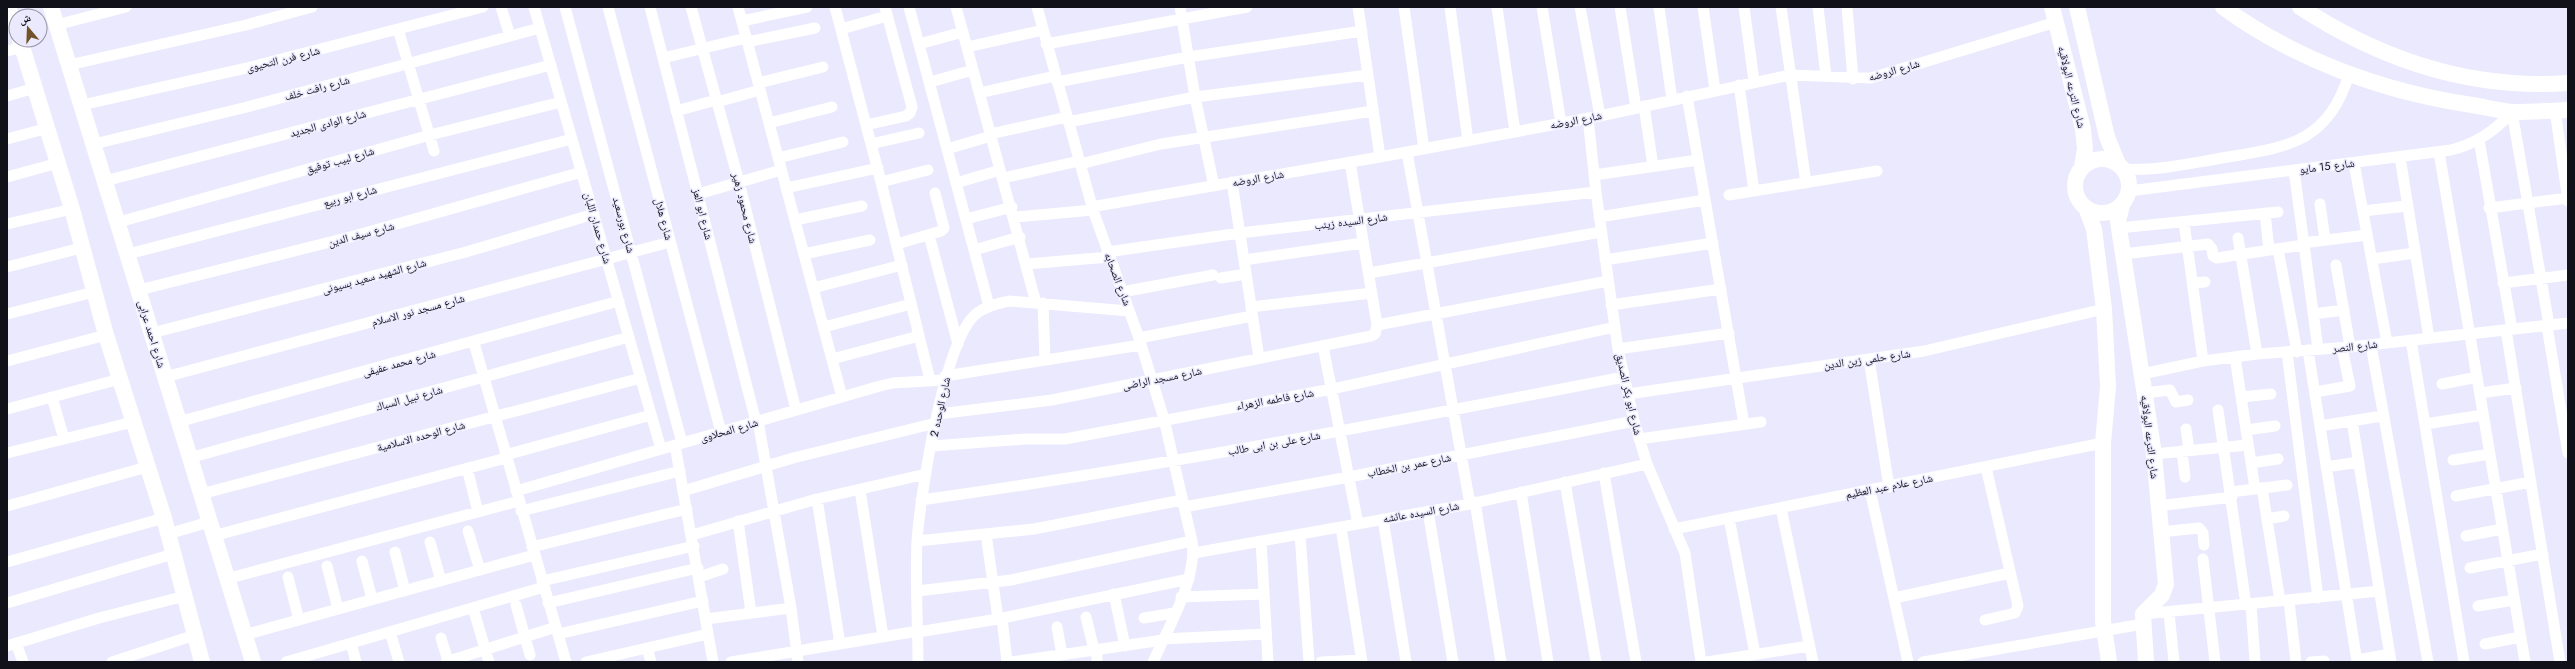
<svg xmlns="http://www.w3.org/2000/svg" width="2575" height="669" font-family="Jost,'Noto Naskh Arabic',sans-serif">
	<rect width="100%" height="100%" fill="#eae9fd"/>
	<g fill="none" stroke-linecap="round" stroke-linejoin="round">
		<path stroke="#fff" stroke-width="11" d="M501,7L510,36
			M534,7L661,449
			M565,7L682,443
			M608,7L721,432
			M650,7L756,422
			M691,7L739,182L796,410
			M738,7L842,397
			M835,7L881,182L930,380
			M909,7L989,306
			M956,7L1036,303
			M1037,7L1093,210L1139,338L1164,419L1192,541C1198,578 1168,628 1153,662
			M1180,7L1195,97L1214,186
			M1358,7L1380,157
			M1404,7L1424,149
			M1450,7L1468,141
			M1497,7L1515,132
			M1542,7L1561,123
			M1580,7L1600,116
			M1620,7L1636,108
			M1659,7L1672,100
			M1703,7L1715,90
			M1744,7L1754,81
			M1781,7L1806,183
			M1818,7L1826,76
			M1847,7L1853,79
			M742,21L807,7
			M56,25L126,7
			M398,29L434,151
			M841,29L887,16
			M747,42L815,28
			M919,44L963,32
			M1046,44L1247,7
			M967,47L1043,30
			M7,51L23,47
			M663,58L746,38
			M69,65L246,25L312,7
			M930,82L973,70
			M1057,82L1188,57L1362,31
			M758,83L823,67
			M1739,85L1754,191
			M979,93L1055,76
			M7,96L35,88
			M1687,96L1744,424
			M717,102L760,90
			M82,105L255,66L483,7
			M1644,106L1653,166
			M2555,110L2568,201
			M676,111L716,100
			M2512,112L2549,325
			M1588,118L1596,192L1618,349L1634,421L1647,464L1685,553L1701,662
			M1068,122L1195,97L1368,75
			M769,123L832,107
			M866,125L906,116L910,113L912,107L885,7
			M990,134L1067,117
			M7,139L48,128
			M2479,140L2512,329
			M94,144L247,107L540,28
			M871,144L919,133
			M947,149L991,136
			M1407,152L1470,504
			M2439,152L2525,662
			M2400,157L2429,338
			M778,158L843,142
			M2354,163L2387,343
			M1080,164L1161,144L1373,111
			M2123,169C2153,171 2182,165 2211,160C2277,148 2327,149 2349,74
			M2294,170L2318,349
			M1594,175L1698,160
			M7,177L58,163
			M1003,178L1079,161
			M105,181L551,65
			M881,182L928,170
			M1232,182L1259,358
			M956,183L1000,170
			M786,188L878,168
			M2129,191L2451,150C2476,144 2495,131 2512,112
			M698,194L781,170
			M1729,195L1877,171
			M2320,204L2325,240
			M1091,207L1380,157L1600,116L1790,75L1871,78L2056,22
			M2489,208L2568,198
			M2363,211L2407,206
			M2265,213L2269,250
			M1015,217L1093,210
			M1599,217L1705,200
			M966,219L1012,207
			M795,220L862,206
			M119,222L430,135L561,102
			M2184,222L2203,361
			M7,224L72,209
			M2119,228L2278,212
			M929,235L958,344
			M2238,238L2257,354
			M2302,243L2367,235
			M897,244L941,231L944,228L935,193
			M2278,249L2297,352
			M974,250L1020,237
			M1107,252L1240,233L1596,192
			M128,254L572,139
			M804,254L870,240
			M2123,254L2208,244L2212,249L2213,256L2217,258L2303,245
			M2372,259L2415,253
			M1244,260L1363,243
			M1605,260L1713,243
			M1027,264L1109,257
			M2336,265L2350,347
			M7,267L81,248
			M1369,273L1601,232
			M1221,278L1246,274
			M2192,283L2205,282
			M2503,283L2568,275
			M813,288L902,265
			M139,290L354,236L582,172
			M1122,292L1213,275
			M1043,303L1045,360
			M1611,305L1721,289
			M1251,307L1372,293
			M7,314L94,292
			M2313,314L2344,310
			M1377,325L1608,281
			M2547,326L2568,453
			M824,327L911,304
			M2506,330L2560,662
			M152,333L466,252L594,214
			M1139,338L1252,316
			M2411,340L2464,662
			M474,343L566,662
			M2371,345L2428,662
			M1323,346L1358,524
			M1618,349L1729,333
			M2308,350L2357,662
			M2287,352L2318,598
			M2235,357L2255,489
			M832,359L919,336
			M1869,359L1889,487
			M7,361L106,335
			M2142,374L2203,361L2257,354L2350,347L2568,323
			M945,376L1141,345
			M165,377L670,242
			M2442,384L2477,377
			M2315,392L2350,386L2342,348
			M2145,393L2170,390L2176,402L2188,400
			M2480,393L2516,388
			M1628,394L1924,351L2104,309
			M52,397L64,439
			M2241,397L2271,394
			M7,409L120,379
			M2218,410L2246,605
			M938,414L1052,400L1371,336L1375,334L1377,325L1350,162
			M758,421L791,608L798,662
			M2352,421L2391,662
			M178,422L619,301
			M2425,424L2483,415
			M2320,426L2382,416
			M2186,429L2189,450
			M2246,430L2275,426
			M1639,439L1761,422
			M675,445L713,662
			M932,446L1025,439H1065L1332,389L1615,327
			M2182,451L2185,477
			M7,453L133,422
			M2154,454L2248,445
			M505,455L651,415
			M189,458L629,337
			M2453,460L2490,454
			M2251,463L2278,459
			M2326,467L2359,462
			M467,468L478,512
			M1604,473L1636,662
			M1565,482L1596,662
			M2262,488L2280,601
			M860,490L883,636
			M1870,490L1908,662
			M516,491L880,386L893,383L944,380
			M683,491L793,458L936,423
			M1521,492L1548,662
			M2231,492L2287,485
			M201,494L641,378
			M2456,496L2531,482
			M817,499L840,644
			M921,500C1157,467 1391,422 1624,377
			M1475,502L1501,662
			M7,506L147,467
			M2158,506L2232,497
			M1184,507L1349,477L1634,421
			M1781,508L1813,662
			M521,511L680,471
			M1428,511L1453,662
			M1729,518L1755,654
			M1383,519L1406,662
			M2267,519L2284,516
			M738,521L751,613
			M1341,527L1362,662
			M1674,529L2103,443
			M468,531L480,570
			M2160,532L2199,528L2203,533L2204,545
			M168,534L209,522
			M986,534L998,619
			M1300,534L1309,662
			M692,535L817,499L926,474
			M213,536L506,458
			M2466,536L2502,529
			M917,541L1034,529L1182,500
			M1261,541L1268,662
			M430,542L441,581
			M532,547L687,509
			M395,552L405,591
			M1194,553L1470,504L1647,464
			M2203,559L2215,662
			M362,561L372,599
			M7,562L164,518
			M327,566L338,609
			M2470,568L2543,554
			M288,577L299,620
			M699,577L723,569
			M226,579L519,501
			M542,581L694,546
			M917,591L1011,580L1192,541
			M1114,594L1125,646
			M1181,597L1264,594
			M1894,598L2010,573
			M2289,601L2296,662
			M7,603L173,554
			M548,603L698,568
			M2251,604L2255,662
			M516,605L530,655
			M2478,606L2514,600
			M473,608L489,662
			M2169,613L2174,662
			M2143,614L2380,591
			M1086,617L1094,650
			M1002,618L1007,662
			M1144,618L1174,613
			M706,619L791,608
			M1985,620L2015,613L2018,606L1986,467
			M1057,627L1062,655
			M390,632L399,662
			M918,632L998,619L1189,579
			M558,634L703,601
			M244,635L534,555
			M441,638L448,661
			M1163,639L1266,634
			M16,643L23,662
			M351,643L356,662
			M2485,644L2520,637
			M7,646L99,618L185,596
			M647,648L651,662
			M1097,650V662
			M2357,660L2390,654
			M112,662L195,635
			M286,662L544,587
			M446,662L556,627
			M586,662L708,634
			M731,662L918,631
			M918,662C918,622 915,581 917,541C920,497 944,340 976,314C986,306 997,304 1009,301L1129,311
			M1012,662L1163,640
			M1321,662L1361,660
			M1707,662L1809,646
			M1923,662L2143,624
			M2311,662L2324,661"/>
		<path stroke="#fff" stroke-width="16" d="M8,7L16,28
			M51,7L253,662
			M2052,7L2083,129L2085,148L2082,167
			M2077,7L2107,137L2118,164
			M2223,7C2295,60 2384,92 2472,105C2485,107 2500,111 2514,112C2532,112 2550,111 2568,110
			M2300,7C2381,60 2470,90 2568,83
			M20,40L72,209L106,335L164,518L202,662
			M2075 186a27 27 0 1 1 54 0a27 27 0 1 1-54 0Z
			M2122,205L2118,222L2154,454L2166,584L2162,595L2143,614L2146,662
			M2086,208L2094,229L2104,309L2108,387L2103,443V621L2109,662"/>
	</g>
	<g text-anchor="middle" stroke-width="3" stroke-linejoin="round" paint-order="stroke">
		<g font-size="11" fill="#111119" stroke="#eae9fd">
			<text transform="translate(283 59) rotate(-14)" y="4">شارع فرن التحيوى</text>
			<text transform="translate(1894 70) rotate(-16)" y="4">شارع الروضه</text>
			<text transform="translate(2072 87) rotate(76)" y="4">شارع الترعه البولاقيه</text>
			<text transform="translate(317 88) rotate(-15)" y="4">شارع رافت خلف</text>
			<text transform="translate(1576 120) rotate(-11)" y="4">شارع الروضه</text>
			<text transform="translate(328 123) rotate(-15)" y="4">شارع الوادى الجديد</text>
			<text transform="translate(340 160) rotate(-16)" y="4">شارع لبيب توفيق</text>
			<text transform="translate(2327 166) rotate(-7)" y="4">شارع 15 مايو</text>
			<text transform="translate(1258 178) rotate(-10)" y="4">شارع الروضه</text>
			<text transform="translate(350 196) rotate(-15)" y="4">شارع ابو ربيع</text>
			<text transform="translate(745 208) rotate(76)" y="4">شارع محمود زهير</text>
			<text transform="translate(703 214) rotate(76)" y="4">شارع ابو العز</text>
			<text transform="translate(664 219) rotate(75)" y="4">شارع هلال</text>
			<text transform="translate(1351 221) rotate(-7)" y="4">شارع السيده زينب</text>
			<text transform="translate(624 225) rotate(75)" y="4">شارع بورسعيد</text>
			<text transform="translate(598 228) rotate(74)" y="4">شارع حمدان اللبان</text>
			<text transform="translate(361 234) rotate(-15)" y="4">شارع سيف الدين</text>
			<text transform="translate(374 276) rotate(-15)" y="4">شارع الشهيد سعيد بسيونى</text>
			<text transform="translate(1118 279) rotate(69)" y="4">شارع الصحابه</text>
			<text transform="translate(418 310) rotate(-15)" y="4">شارع مسجد نور الاسلام</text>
			<text transform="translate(152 334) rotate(73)" y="4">شارع احمد عرابى</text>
			<text transform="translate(2355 346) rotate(-6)" y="4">شارع النصر</text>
			<text transform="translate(1867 359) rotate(-8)" y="4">شارع حلمى زين الدين</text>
			<text transform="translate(399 363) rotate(-15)" y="4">شارع محمد عفيفى</text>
			<text transform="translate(1162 378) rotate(-11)" y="4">شارع مسجد الراضى</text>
			<text transform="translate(1629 394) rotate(77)" y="4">شارع ابو بكر الصديق</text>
			<text transform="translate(409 398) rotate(-15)" y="4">شارع نبيل السباك</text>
			<text transform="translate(1275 399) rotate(-10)" y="4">شارع فاطمه الزهراء</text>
			<text transform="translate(940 407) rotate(-78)" y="4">شارع الوحده 2</text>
			<text transform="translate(729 430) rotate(-16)" y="4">شارع المحلاوى</text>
			<text transform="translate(421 436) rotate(-15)" y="4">شارع الوحده الاسلامية</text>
			<text transform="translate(2150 437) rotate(83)" y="4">شارع الترعه البولاقيه</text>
			<text transform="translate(1274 443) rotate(-10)" y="4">شارع على بن ابى طالب</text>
			<text transform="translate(1409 465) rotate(-11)" y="4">شارع عمر بن الخطاب</text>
			<text transform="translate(1889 486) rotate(-11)" y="4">شارع علام عبد العظيم</text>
			<text transform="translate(1421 512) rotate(-10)" y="4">شارع السيده عائشه</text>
		</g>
	</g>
	<rect width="2575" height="669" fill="none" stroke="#111119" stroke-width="16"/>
	<g transform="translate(28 28) rotate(341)"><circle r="19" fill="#eae9fd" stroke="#9393a2"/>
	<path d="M0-3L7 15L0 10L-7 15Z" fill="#725328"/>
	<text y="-6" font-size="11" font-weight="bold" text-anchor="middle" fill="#111119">ش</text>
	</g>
</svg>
